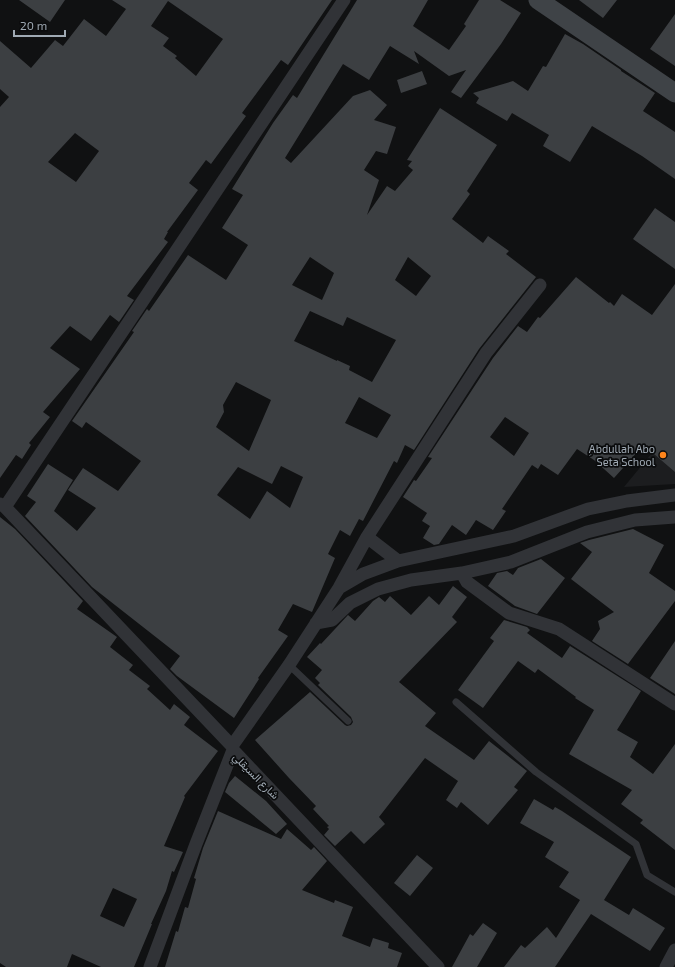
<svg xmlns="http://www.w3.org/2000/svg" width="675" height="967" font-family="'Exo 2',Vazirmatn,sans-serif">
	<rect width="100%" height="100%" fill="#101112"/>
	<path fill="#1c1d1f" d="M675,425V484L624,487Z"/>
	<path fill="#3c3f42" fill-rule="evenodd" d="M19,0H65L50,22Z
		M112,0H332L288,65L281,60L242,113L246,116L211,164L206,160L189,183L198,190L167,232H168L164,239L168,242L127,296L134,300L119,322L110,315L91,341L70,326L50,348L80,369L43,412L50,417L29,443L31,445L22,459L16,455L0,478V107L9,97L0,89V41L31,68L55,40L63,46L84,19L106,36L126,9ZM168,1L223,39L196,76L175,58L177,56L163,46L169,38L151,26ZM75,133L99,151L76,182L48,162Z
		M357,0H428L413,26L449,50L466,26L464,24L479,0H500L521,13L501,44L461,98L451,92L466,70L449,76L414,51L419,64L390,46L369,80L343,64L285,158L291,163L353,96L370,90L387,105L374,120L396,127L387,154L376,151L364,170L379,180L367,215L387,186L395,191L413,170L408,166L412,161L407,160L440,108L497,145L467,191L470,194L452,219L483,243L488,236L509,251L506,254L536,277L479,349L414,450L405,445L397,463L394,461L363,521L359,519L350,536L340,530L328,554L335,558L312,612L293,604L278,630L288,636L258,678L259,679L234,718L177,676L170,669L180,656L92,587L25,516L36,502L27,496L48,464L73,480L54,511L77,531L96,508L68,490L83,468L118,491L141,461L86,422L82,428L72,421L134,332L132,331L147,309L149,311L188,255L226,280L248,245L222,228L243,195L232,189L273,123L293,95L297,98ZM310,257L334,273L322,300L292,285ZM408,257L431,276L416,296L395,280ZM310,311L343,326L347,317L396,340L372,382L349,370L350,366L337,360V361L294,341ZM236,382L271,400L249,451L216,427L224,412L223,405ZM359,397L391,415L377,438L345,423ZM281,466L303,477L290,508L267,491L250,519L217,495L238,467L272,484Z
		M579,0H617L603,18Z
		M675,14V66L650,49Z
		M565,34L583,44L621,70V71L655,93L643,111L675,132V179L642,156L592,126L570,162L543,146L549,135L512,113L507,121L476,103L479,98L473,93L513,81L528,91L543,66L546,67Z
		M422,71L427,84L401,93L397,80Z
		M655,208L675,222V269L633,239Z
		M576,277L609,303L610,302L614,306L622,294L652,315L675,284V472L647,448L643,452L640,449L614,478L594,460L577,449L558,475L541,464L538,469L532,465L502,509L506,511L493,530L476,520L466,535L452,525L439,544L434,545L423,538L430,526L422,521L427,513L403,497L414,480L416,481L432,458L428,457L493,358L518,326L527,332L538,317L540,318ZM505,417L529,433L514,456L490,437Z
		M0,517L15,529L83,601L77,609L117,637L110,647L133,665L129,670L150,686L147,689L170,710L174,704L190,717L184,725L218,751L184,796L185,797L164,846L183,852L174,872L172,871L166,891L151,924H152L134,967H101L72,954L67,967H6L0,963ZM113,888L137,899L124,927L100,916Z
		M633,529L664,545L649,573L675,591V601L628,664L592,641L600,629L598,621L614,612L571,579L592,552L580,543L589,540Z
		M541,559L565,578L537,614L515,606L488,586L497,573L507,571L513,575L518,568Z
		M453,586L467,597L452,617L457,622L399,682L436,713L425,726L474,760L489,741L527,771L514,787L518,790L488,825L461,802L457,808L446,800L458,781L425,758L379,817L385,824L364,844L351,831L335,846L324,835L329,829L327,827L329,826L313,809L316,806L289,778L255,740L310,692L345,725L347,726L351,725L353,722L351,717L318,685L320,683L315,678L322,670L307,657L320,643L321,644L348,615L355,621L373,601L379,597L385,602L390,596L411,615L429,596L439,605Z
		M504,620L527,627L530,630L527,633L562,658L570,646L641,691L617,730L638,742L630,757L653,774L675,744V850L640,823L643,820L621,804L632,790L569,754L594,710L575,698L576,697L538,669L535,673L518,661L483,708L458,690L494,641L490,638Z
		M675,641V694L650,678Z
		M235,776L266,801L287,824L276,834L225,792L229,783Z
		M534,799L553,810L555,807L562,811L631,857L604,900L629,915L633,908L665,928L650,951L591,914L555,967H504L521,945L525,948L547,927L556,938L580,900L559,887L569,872L545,857L554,842L520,823Z
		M218,811L281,839L287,829L311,850L314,847L327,861L302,890L334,903L335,900L353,907L342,936L370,947L373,938L389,943L388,948L402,953L397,967H165L176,931L178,932L185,907L188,908L196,879L194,878L203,848Z
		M417,855L433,868L410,896L394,883Z
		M483,923L497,933L477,967H452L470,934L473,936Z"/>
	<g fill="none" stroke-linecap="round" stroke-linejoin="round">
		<path stroke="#313337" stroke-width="7" d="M289,665L348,721
			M456,702L536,772L636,844L647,875L675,892"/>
		<path stroke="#313337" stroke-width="13" d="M0,504L5,507L232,746L233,750
			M5,507L344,0
			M367,537L398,561
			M462,573L467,582L509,613L559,629L675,704
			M339,588L363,574L398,561L514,536L588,509L627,501L675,495
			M316,623L332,620L350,603L378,589L411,580L462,573L511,562L587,532L635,520L675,517
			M232,746L289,665L339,588L367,537L486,353L540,285
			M150,967L196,844L233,750L438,967
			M666,967L675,950"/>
		<path stroke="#3f4347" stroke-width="19" d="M538,0L675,93"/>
	</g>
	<circle fill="#ff851b" stroke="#0b0c0d" stroke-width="1.5" cx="663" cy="455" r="4"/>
	<g text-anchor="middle" stroke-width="3.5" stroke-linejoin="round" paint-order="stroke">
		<g font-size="11" fill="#a0aab4" stroke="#0b0c0d" text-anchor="end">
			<text x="655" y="453">ِAbdullah Abo<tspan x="655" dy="13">Seta School</tspan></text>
		</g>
		<g font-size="11" fill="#a0aab4" stroke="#0b0c0d">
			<text transform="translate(256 776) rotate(45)" y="4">شارع السيقلي</text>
		</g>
	</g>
	<path d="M14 30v6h51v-6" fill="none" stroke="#a0aab4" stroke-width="2"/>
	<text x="20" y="30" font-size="12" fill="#a0aab4" stroke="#0b0c0d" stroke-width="3" paint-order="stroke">20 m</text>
</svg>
